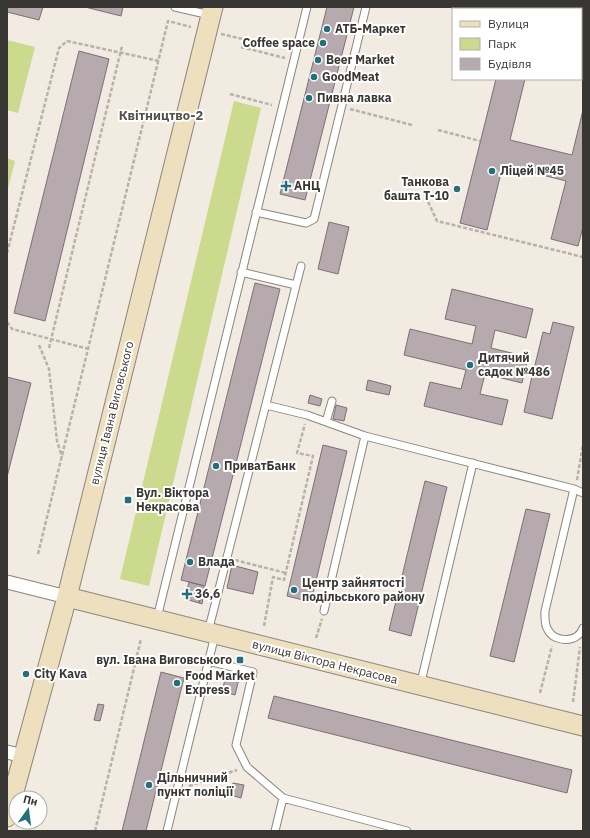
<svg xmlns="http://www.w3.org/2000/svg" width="590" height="838" font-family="'IBM Plex Sans',sans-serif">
	<rect width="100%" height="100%" fill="#f1ebe1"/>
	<path fill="#cbda8d" d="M7,40L35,47L18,113L7,110Z
		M234,101L261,108L149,586L120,579Z
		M7,158L15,161L7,192Z"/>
	<path fill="#b6aaaf" stroke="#7b7075" d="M7,7H43L39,20L7,12Z
		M85,7H123L121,16Z
		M327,7H354L305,200L280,194Z
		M79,51L109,59L45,321L14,313Z
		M496,79H525L510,140L572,155L583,110V227L578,246L551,239L566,181L503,165L487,230L460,223Z
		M329,222L349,227L338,274L318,269Z
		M255,283L280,289L205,586L181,580Z
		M452,289L533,309L526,338L495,330L491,348L528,357L526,367L534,369L543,332L550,334L553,322L574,327L552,419L524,412L532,376L524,374L522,383L485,374L480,394L508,400L502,425L424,406L430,382L461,389L466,370L404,355L410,329L472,344L476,326L445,319Z
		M7,377L31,383L7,477Z
		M368,380L391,386L389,395L366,390Z
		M310,395L322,399L320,406L308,403Z
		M336,405L347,408L344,421L333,419Z
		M323,445L347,451L311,602L287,596Z
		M425,481L447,487L411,636L389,630Z
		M526,509L550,514L514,662L490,656Z
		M232,565L258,572L253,594L227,588Z
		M189,582L204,586L199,603L185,599Z
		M201,598H203L202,604L199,603Z
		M161,672L184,678L146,831H122Z
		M226,676L239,679L235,695L222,691Z
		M274,696L572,770L567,793L268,718Z
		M98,704L104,705L100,721L94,720Z
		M233,783L244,785L241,798L230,795Z"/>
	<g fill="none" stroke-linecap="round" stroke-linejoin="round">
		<defs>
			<path id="service" d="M175,7L210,15
				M256,212L306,223L314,219L366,7
				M241,272L296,285
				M266,405L307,415L365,436L574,489L583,493
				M326,422L332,401
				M574,489L545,611C545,618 544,624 548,630C555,643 578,643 583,628
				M324,611L365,436
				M157,618L307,7
				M208,632L301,266
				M208,661L253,672L236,745L247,767L283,798L407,831
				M420,686L473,463
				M167,831L215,635
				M275,831L283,798"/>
			<path id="minor" d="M7,582L67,597
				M7,752L23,756"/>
			<path id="secondary" d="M67,597L583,726
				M7,817L67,597L213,7"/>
		</defs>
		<use href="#service" stroke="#8b857c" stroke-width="9"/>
		<use href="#minor" stroke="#8b857c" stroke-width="15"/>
		<use href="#secondary" stroke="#8b857c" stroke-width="21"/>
		<path stroke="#b7b2aa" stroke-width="2.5" stroke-dasharray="4 2" stroke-linecap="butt" d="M221,34L243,39
			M241,47L285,58
			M230,94L272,105
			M350,109L412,125
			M438,130L480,141
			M423,191L437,221L583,257
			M7,253L59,48L67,41L159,61
			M7,322L12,329L89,349
			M39,345L49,369L57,441L62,457
			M49,348L122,46
			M577,480L583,444
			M38,554L168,21L191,27
			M235,560L286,573
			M264,626L273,577L284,580L313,456L297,453L305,424
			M316,638L322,619
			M540,693L552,646
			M573,702L580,647
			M189,786L237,770
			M95,831L141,639"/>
		<use href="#service" stroke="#fff" stroke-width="7"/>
		<use href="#minor" stroke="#fff" stroke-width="13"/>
		<use href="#secondary" stroke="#eedfbe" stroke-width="19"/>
	</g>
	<g fill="#266e7a" stroke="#fff" stroke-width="1.5">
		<circle cx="327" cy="29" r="4"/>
		<circle cx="323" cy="43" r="4"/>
		<circle cx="318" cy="60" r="4"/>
		<circle cx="314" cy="77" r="4"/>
		<circle cx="309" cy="98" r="4"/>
		<circle cx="492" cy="171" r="4"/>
		<path d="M284 180h4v4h4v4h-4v4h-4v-4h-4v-4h4z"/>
		<circle cx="457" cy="189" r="4"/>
		<circle cx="470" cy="365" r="4"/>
		<circle cx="216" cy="466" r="4"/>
		<rect x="124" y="496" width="8" height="8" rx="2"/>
		<circle cx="190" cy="562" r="4"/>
		<circle cx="294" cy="590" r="4"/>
		<path d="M185 588h4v4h4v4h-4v4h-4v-4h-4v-4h4z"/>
		<rect x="236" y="656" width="8" height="8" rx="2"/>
		<circle cx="26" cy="674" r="4"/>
		<circle cx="177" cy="683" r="4"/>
		<circle cx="149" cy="785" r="4"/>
	</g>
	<g text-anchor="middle" stroke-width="4" stroke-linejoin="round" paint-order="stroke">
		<g font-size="12" font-weight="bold" fill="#393733" stroke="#fff" text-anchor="start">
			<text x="335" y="33">АТБ-Маркет</text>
			<text x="315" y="47" text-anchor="end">Coffee space</text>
			<text x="326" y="64">Beer Market</text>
			<text x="322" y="81">GoodMeat</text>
			<text x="317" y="102">Пивна лавка</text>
			<text x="500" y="175">Ліцей №45</text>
			<text x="449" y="186" text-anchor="end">Танкова<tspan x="449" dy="14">башта Т-10</tspan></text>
			<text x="294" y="190">АНЦ</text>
			<text x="478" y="362">Дитячий<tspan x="478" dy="14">садок №486</tspan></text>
			<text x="224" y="470">ПриватБанк</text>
			<text x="136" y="497">Вул. Віктора<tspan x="136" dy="14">Некрасова</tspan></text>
			<text x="198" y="566">Влада</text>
			<text x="302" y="587">Центр зайнятості<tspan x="302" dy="14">подільського району</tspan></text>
			<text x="195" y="598">36,6</text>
			<text x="232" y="664" text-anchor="end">вул. Івана Виговського</text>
			<text x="34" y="678">City Kava</text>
			<text x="185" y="680">Food Market<tspan x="185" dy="14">Express</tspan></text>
			<text x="157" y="782">Дільничний<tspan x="157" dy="14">пункт поліції</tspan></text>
		</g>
		<g font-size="12" fill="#393733" stroke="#fff">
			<text transform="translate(112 413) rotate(-76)" y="4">вулиця Івана Виговського</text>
			<text transform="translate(325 662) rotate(14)" y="4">вулиця Віктора Некрасова</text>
		</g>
		<g font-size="13" font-weight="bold" fill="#555048" stroke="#fff">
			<text x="161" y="120">Квітництво-2</text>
		</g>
	</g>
	<rect width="590" height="838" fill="none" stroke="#393733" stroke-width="16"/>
	<rect x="452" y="8" width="130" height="72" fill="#ffffff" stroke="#b0afad"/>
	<rect x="460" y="21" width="20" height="6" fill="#eedfbe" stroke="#b0afad"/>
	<text x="488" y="28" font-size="12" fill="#393733">Вулиця</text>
	<rect x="460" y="38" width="20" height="12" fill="#cbda8d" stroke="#b0afad"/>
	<text x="488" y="48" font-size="12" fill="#393733">Парк</text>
	<rect x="460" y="58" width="20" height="12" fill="#b6aaaf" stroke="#b0afad"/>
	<text x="488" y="68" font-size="12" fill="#393733">Будівля</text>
	<g transform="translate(28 810) rotate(14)"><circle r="19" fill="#ffffff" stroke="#b0afad"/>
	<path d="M0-3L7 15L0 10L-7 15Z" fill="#266e7a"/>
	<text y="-6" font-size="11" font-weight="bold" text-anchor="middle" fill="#393733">Пн</text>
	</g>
</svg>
